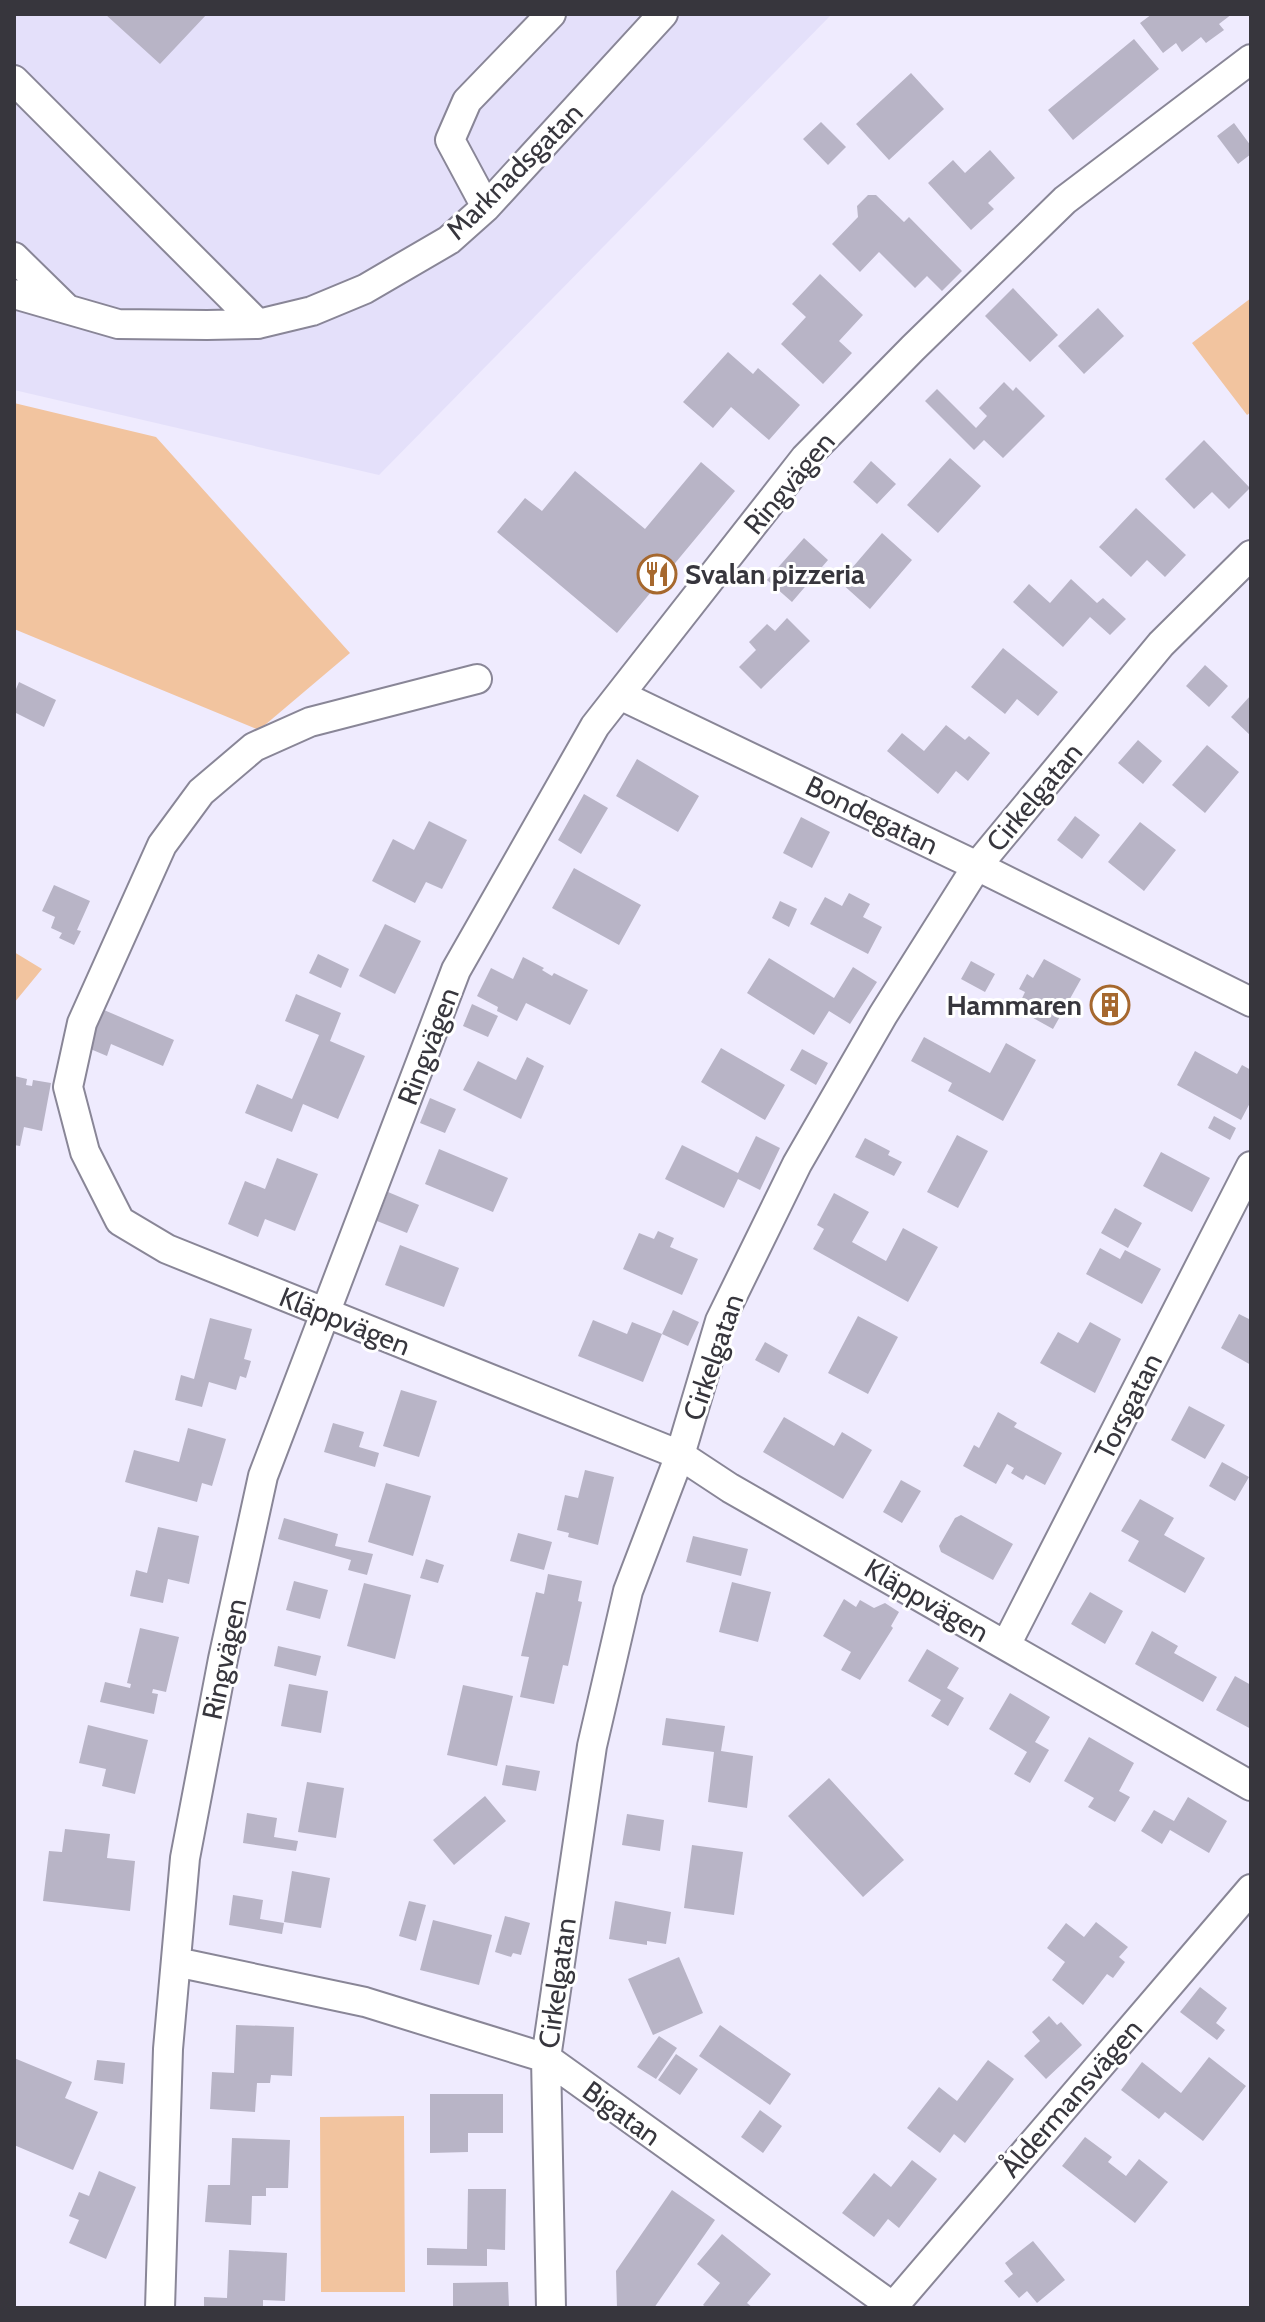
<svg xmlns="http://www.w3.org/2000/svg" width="1265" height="2322" font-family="Cabin,sans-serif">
	<rect width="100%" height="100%" fill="#efebfe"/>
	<path fill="#e4e0fa" d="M14,14H832L379,475L14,390Z"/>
	<path fill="#f2c49f" d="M1251,298V412L1247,415L1192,343Z
		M14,403L156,437L350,653L259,730L14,629Z
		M14,952L42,969L14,1003Z
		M404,2116L405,2292H321L320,2117Z"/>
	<path fill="#b8b4c6" d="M105,14H207L160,64Z
		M1152,14H1232L1219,24L1224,30L1206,43L1201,37L1182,52L1176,43L1163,53L1140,23Z
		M1134,39L1159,69L1073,140L1048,110Z
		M911,73L944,109L889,160L856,124Z
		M821,122L846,147L828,165L803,139Z
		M1234,123L1251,146V154L1238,164L1217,136Z
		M990,150L1015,178L988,203L994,209L971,230L928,183L953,160L965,173Z
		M868,195H876L904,222L909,217L962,271L942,291L927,276L915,288L879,252L860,272L832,244L858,217L857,206Z
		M820,274L863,315L839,341L852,353L823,384L781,344L806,317L792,304Z
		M1013,288L1058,335L1030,362L985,316Z
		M1098,308L1124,336L1084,374L1058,346Z
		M728,352L753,374L758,368L800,405L769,440L731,407L713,428L683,402Z
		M1004,382L1013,391L1016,387L1045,416L1003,458L984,440L974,450L925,401L937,389L976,428L987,416L979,408Z
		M1204,440L1250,488L1229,509L1212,492L1194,509L1165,479Z
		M950,458L981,486L938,533L907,505Z
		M871,461L896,484L877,504L853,482Z
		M701,462L735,491L617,633L497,532L525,498L542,511L575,471L645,529Z
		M1136,508L1186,555L1165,577L1147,560L1131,577L1099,547Z
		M882,533L912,560L870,609L840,582Z
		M804,538L828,560L792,602L767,580Z
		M1071,579L1097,603L1103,598L1126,619L1110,635L1090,617L1063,647L1013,602L1029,584L1050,603Z
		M787,618L810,641L761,689L739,667L756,650L749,642L767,624L775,631Z
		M1003,648L1058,692L1038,716L1017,699L1005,714L971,687Z
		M1205,665L1228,686L1209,707L1186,686Z
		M19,682L56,700L44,727L14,712V694Z
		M1251,695V736L1231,717Z
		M946,725L965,740L969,736L990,753L968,781L956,771L938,794L887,751L902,733L924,751Z
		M1138,740L1162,761L1143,784L1118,763Z
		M1207,745L1239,772L1205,813L1172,785Z
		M637,759L699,796L678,832L616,796Z
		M584,794L608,808L581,854L558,840Z
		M1075,816L1100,835L1082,859L1057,840Z
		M801,817L830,832L812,868L783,853Z
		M429,821L467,840L442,889L426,882L415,903L372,881L393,839L414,850Z
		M1140,822L1176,850L1144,891L1108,862Z
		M574,868L641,905L619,945L552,908Z
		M54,885L90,901L77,930L81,931L74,945L59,938L62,933L51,928L55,917L42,911Z
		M849,893L870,904L863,917L882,927L868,954L810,924L825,897L842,906Z
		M780,901L797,909L789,927L772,918Z
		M385,924L421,941L395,994L359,976Z
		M318,954L349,969L341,988L309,973Z
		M523,957L544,968L542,970L552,976L554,973L588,990L570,1025L526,1003L517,1021L497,1011L498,1007L477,996L491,968L513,979Z
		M769,958L834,998L853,967L877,982L850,1024L829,1011L814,1035L747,993Z
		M1044,959L1081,979L1053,1029L1017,1009L1025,992L1019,989L1027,974L1033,978Z
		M971,961L995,974L985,992L961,979Z
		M1103,988L1128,999L1117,1023L1092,1011Z
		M296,994L341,1013L330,1041L365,1056L338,1119L303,1104L292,1132L245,1113L257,1084L292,1099L319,1035L285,1021Z
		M472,1004L498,1016L488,1037L463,1026Z
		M104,1010L174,1040L163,1066L111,1044L107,1056L88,1048Z
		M924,1037L990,1073L1006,1043L1036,1060L1003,1121L948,1091L952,1083L911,1061Z
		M721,1048L785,1085L765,1120L701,1082Z
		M802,1049L828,1063L816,1085L790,1070Z
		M1195,1051L1237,1074L1242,1065L1251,1070V1101L1241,1120L1177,1085Z
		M527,1057L544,1066L521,1119L463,1090L478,1061L516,1080Z
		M14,1076L27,1079L26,1085L32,1086L33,1080L51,1083L42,1131L24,1127L20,1146L14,1145Z
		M430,1098L456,1109L445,1133L420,1123Z
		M1214,1116L1236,1128L1230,1140L1208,1128Z
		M957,1135L988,1151L958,1208L927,1192Z
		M756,1136L780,1148L760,1190L738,1179L724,1208L665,1179L682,1145L738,1173Z
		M865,1138L890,1151L888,1155L902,1162L894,1176L855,1157Z
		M439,1149L508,1178L493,1212L425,1184Z
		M1161,1152L1210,1178L1192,1212L1143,1186Z
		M277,1158L318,1174L295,1231L265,1219L258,1237L228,1224L245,1181L265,1189Z
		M388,1192L419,1205L407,1233L377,1221Z
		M834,1193L869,1212L852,1242L886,1261L903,1228L938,1247L908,1302L813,1249L824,1229L817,1225Z
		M1115,1208L1142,1223L1128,1248L1101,1233Z
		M658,1231L674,1238L670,1247L698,1259L682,1295L623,1269L639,1233L654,1239Z
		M400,1245L459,1268L444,1307L385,1285Z
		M1100,1248L1120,1259L1125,1250L1161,1269L1142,1304L1086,1274Z
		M673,1310L699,1322L688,1346L662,1334Z
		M1239,1314L1251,1320V1365L1221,1348Z
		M858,1316L898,1337L868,1394L828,1373Z
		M210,1318L252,1329L244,1359L251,1361L246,1378L240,1376L236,1390L209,1382L202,1407L175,1400L181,1375L194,1379Z
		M593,1320L627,1334L632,1322L662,1334L643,1382L578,1356Z
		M1090,1322L1121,1339L1095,1393L1040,1363L1058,1332L1078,1343Z
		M765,1342L788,1355L779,1373L755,1360Z
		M401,1390L437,1401L419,1457L383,1446Z
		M1189,1406L1225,1425L1205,1459L1171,1440Z
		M998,1412L1017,1423L1014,1427L1062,1453L1045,1485L1026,1475L1023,1480L1011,1473L1014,1468L1007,1464L996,1484L963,1466L974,1445L979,1448Z
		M784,1417L834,1446L842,1432L872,1450L843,1499L763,1452Z
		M333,1423L364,1432L359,1447L379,1453L375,1467L324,1452Z
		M188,1428L226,1439L212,1486L202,1483L197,1502L125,1482L134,1450L179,1462Z
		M1222,1462L1249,1477L1235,1501L1209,1486Z
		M585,1470L614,1477L598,1545L568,1537L569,1533L557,1530L565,1495L578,1498Z
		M901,1480L921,1491L902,1523L883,1512Z
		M386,1483L431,1496L413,1556L368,1542Z
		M1140,1499L1174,1518L1164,1535L1205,1558L1185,1593L1128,1561L1139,1541L1121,1531Z
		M961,1515L1013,1544L993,1580L941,1552L939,1546L955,1518Z
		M284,1518L338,1534L335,1546L373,1554L367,1575L348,1570L351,1560L278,1539Z
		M158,1527L199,1536L189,1584L168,1579L163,1603L130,1596L136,1570L147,1573Z
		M518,1533L552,1542L544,1570L510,1561Z
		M693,1536L748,1549L741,1576L686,1562Z
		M426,1559L444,1565L438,1583L420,1578Z
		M548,1574L582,1581L578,1601L582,1602L568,1666L563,1665L554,1704L520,1697L529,1657L521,1656L536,1592L544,1594Z
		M294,1581L328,1590L320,1619L286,1610Z
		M732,1582L771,1592L758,1642L719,1632Z
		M364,1583L411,1595L395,1659L347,1646Z
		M1090,1592L1123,1611L1105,1644L1071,1624Z
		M844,1599L856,1607L860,1600L874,1608L885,1603L899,1612L891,1626L893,1628L860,1680L841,1670L851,1652L823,1636Z
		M140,1628L179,1637L166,1692L153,1689L152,1693L158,1694L154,1714L100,1702L105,1682L130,1688L131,1684L127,1683Z
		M1152,1631L1178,1646L1174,1653L1217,1677L1203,1702L1135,1664Z
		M278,1646L321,1656L316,1676L274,1666Z
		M927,1649L959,1668L947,1688L964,1698L948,1726L931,1716L941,1700L908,1681Z
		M1235,1676L1251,1685V1729L1216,1710Z
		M289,1684L328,1691L321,1733L281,1726Z
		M463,1685L513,1696L497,1766L447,1755Z
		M1010,1693L1050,1717L1035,1742L1049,1750L1030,1783L1014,1774L1027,1752L989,1729Z
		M666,1718L725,1726L721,1751L753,1756L747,1808L708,1802L714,1752L662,1745Z
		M88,1725L148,1740L135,1794L102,1786L106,1769L79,1763Z
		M1089,1737L1134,1763L1119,1791L1130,1797L1115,1822L1088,1807L1094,1798L1064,1781Z
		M506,1765L540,1771L536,1791L502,1785Z
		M829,1778L904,1860L863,1897L788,1816Z
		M307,1782L344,1788L336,1838L298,1832Z
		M485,1796L506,1821L454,1865L433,1840Z
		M1188,1797L1227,1821L1209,1853L1170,1830L1162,1844L1141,1831L1154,1810L1174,1821Z
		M247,1813L277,1818L274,1837L298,1841L296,1851L243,1843Z
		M627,1814L664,1820L660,1851L622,1845Z
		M65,1829L110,1834L107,1858L135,1861L130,1911L43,1901L49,1851L62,1852Z
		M692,1845L743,1852L734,1915L684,1908Z
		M292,1871L330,1878L321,1928L284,1922Z
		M233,1895L263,1900L260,1919L284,1923L282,1934L229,1925Z
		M409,1901L426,1905L416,1941L399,1936Z
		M615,1901L671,1912L666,1944L647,1941V1945L609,1939Z
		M505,1916L530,1923L521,1955L513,1953L511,1957L495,1952Z
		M433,1920L492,1935L479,1985L420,1970Z
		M1096,1922L1128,1947L1119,1957L1125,1962L1113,1978L1107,1974L1083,2005L1052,1980L1065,1962L1047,1948L1066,1923L1084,1937Z
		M679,1957L703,2013L653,2035L628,1979Z
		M1200,1987L1227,2008L1216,2023L1225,2030L1217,2040L1180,2012Z
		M1049,2016L1057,2025L1061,2022L1082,2045L1046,2079L1024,2056L1040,2041L1032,2032Z
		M236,2025L294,2027L292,2076L271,2075L270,2083H257L255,2112L210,2109L212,2072L234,2073Z
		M720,2025L791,2074L770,2105L699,2056Z
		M659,2036L677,2048L656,2079L637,2067Z
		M676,2054L698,2069L680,2095L658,2080Z
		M1209,2057L1246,2086L1203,2141L1165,2112L1159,2119L1121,2090L1142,2062L1181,2093Z
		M14,2058L72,2082L65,2098L98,2112L73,2170L14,2145Z
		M97,2060L125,2063L123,2084L94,2080Z
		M988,2060L1014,2079L965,2143L954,2134L940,2153L907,2128L939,2087L957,2101Z
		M430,2094H503V2133H468V2152L430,2153Z
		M760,2110L782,2126L763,2153L741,2137Z
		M1085,2137L1112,2157L1108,2162L1126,2176L1139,2159L1168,2182L1135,2223L1062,2166Z
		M232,2138L290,2140L288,2188H266V2196H252L251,2225L205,2222L208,2185H230Z
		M912,2160L937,2179L899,2228L888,2219L874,2237L842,2213L874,2173L891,2187Z
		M99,2171L136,2187L106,2259L69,2243L79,2220L69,2216L79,2192L89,2196Z
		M468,2189H506L505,2250L487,2249V2266L427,2265V2248L467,2249Z
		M672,2190L715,2220L654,2308H617L616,2271Z
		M722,2234L771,2274L747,2303L753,2308H707L703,2305L720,2283L697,2264Z
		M1033,2241L1065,2280L1037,2303L1027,2291L1019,2298L1004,2281L1013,2274L1005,2263Z
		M229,2250L287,2253L285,2301L263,2300V2308H204V2297L227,2298Z
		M508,2282L509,2308H453V2283Z"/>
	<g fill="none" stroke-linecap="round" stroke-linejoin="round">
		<defs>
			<path id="minor" d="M14,80L258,324
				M486,207L450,140L467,101L551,14
				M14,257L66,308
				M14,294L118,324L207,325L258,324L312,311L365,289L449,240L486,207L663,14
				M477,679L310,722L254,747L201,792L162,845L82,1023L68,1087L85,1152L120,1221L167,1249L680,1455L730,1488L1251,1786
				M620,695L977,866L1251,1002
				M1006,1645L1251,1166
				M176,1962L365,2002L546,2058L892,2306
				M160,2308L168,2049L185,1858L223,1659L263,1476L456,970L595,726L805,458L913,348L1065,200L1251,59
				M551,2308L546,2058L592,1746L628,1591L680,1455L720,1321L797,1164L883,1015L977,866L1161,644L1251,555
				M892,2308L1251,1889"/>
		</defs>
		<use href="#minor" stroke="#898697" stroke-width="32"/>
		<use href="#minor" stroke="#fff" stroke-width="28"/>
	</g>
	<defs>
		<symbol id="restaurant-ring" viewBox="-11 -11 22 22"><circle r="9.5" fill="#fff" stroke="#a6682e" stroke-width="1.5"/><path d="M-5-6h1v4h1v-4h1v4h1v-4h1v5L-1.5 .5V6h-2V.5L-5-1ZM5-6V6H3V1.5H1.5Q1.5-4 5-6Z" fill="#a6682e"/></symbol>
		<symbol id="building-ring" viewBox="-11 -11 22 22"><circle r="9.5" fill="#fff" stroke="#a6682e" stroke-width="1.5"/><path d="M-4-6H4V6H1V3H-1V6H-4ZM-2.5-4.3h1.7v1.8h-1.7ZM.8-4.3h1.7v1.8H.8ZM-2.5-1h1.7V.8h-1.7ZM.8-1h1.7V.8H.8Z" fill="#a6682e"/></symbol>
	</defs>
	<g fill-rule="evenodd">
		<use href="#restaurant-ring" x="635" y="552" width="44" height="44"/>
		<use href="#building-ring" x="1088" y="983" width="44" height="44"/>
	</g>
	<g text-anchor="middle" stroke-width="6" stroke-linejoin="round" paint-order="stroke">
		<g font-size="28" fill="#37363d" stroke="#fff">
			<text transform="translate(514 171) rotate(-45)" y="10">Marknadsgatan</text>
			<text transform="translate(789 483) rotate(-50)" y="10">Ringvägen</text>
			<text transform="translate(1034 797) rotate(-50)" y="10">Cirkelgatan</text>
			<text transform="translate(872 815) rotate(26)" y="10">Bondegatan</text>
			<text transform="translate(428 1046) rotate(-69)" y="10">Ringvägen</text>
			<text transform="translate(345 1321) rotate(22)" y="10">Kläppvägen</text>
			<text transform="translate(713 1357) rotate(-71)" y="10">Cirkelgatan</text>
			<text transform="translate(1128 1406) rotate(-63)" y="10">Torsgatan</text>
			<text transform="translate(927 1600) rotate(30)" y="10">Kläppvägen</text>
			<text transform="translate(224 1659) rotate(-78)" y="10">Ringvägen</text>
			<text transform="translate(557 1983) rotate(-82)" y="10">Cirkelgatan</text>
			<text transform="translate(1071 2098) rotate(-49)" y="10">Åldermansvägen</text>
			<text transform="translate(622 2113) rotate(36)" y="10">Bigatan</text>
		</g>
		<g font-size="28" font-weight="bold" fill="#37363d" stroke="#fff" text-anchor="start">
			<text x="685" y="584">Svalan pizzeria</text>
			<text x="1082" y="1015" text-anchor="end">Hammaren</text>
		</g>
	</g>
	<rect width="1265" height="2322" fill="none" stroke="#37363d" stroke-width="32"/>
</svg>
